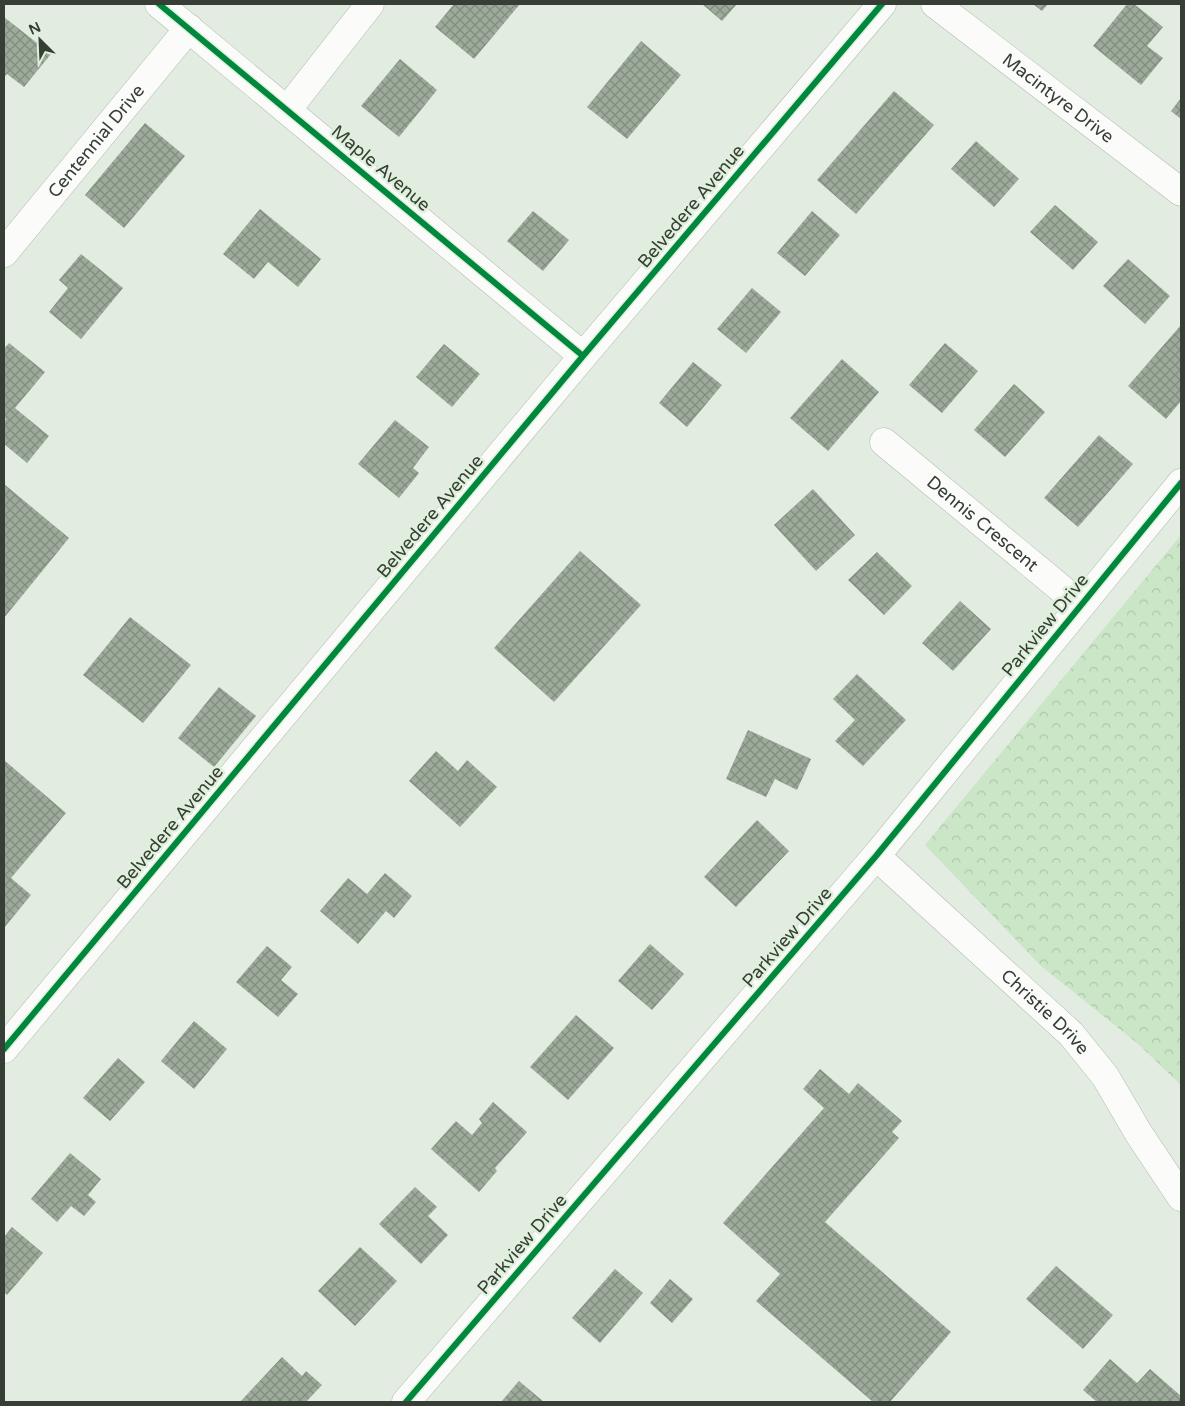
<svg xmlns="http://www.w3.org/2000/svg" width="1185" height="1406" font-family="'Varela Round',sans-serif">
	<defs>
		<pattern id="forest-crowns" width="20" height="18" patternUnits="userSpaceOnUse" patternTransform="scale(1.25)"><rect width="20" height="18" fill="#cbe5c7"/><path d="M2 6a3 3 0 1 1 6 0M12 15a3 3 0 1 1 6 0" fill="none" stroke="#afc6ac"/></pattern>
		<pattern id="building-cross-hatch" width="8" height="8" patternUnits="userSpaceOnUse" patternTransform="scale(1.25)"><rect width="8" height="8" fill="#9dab9b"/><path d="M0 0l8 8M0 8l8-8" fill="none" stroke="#818d7f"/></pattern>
	</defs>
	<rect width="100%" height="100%" fill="#e2ece1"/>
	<path fill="url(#forest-crowns)" d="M1181,535V1085L1137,1043L1040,965L925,845Z"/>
	<path fill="url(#building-cross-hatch)" d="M454,4H520L474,59L435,27Z
		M702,4H737L722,21Z
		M1033,4H1048L1042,11Z
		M1127,4H1134L1163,27L1147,46L1163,58L1141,85L1093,46Z
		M4,17L51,54L24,87L7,74L4,77Z
		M641,41L681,75L627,139L587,107Z
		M400,59L437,90L399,137L361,106Z
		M894,91L934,125L856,214L817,180Z
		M1181,98V119L1171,111Z
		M145,123L185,156L124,228L85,195Z
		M976,141L1019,179L994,207L951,169Z
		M1055,205L1098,242L1073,270L1030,232Z
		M260,209L321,259L298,287L268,262L254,279L223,254Z
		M533,211L569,240L543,271L507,241Z
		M812,211L840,235L805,276L777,253Z
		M81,254L123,288L81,339L49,312L68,288L59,280Z
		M1128,259L1170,296L1145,324L1103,286Z
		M752,288L781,312L746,353L717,329Z
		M1181,325V401L1166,419L1128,386Z
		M9,343L45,372L15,408L49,436L27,463L4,444V422L6,419L4,417V349Z
		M945,343L978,371L942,413L909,385Z
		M444,344L480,374L452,407L416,377Z
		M842,359L879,392L828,451L790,418Z
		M693,362L722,385L687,427L659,403Z
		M1014,384L1045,412L1005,457L974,430Z
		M395,420L429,447L413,468L419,473L399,498L358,464Z
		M1099,435L1133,464L1078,527L1044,498Z
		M4,484L69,538L4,618Z
		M813,489L855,535L816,571L774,525Z
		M580,551L641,605L554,702L494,648Z
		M877,552L912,586L884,615L848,580Z
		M960,601L991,629L953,671L922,643Z
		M130,617L191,665L143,723L83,675Z
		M857,674L906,720L863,766L835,741L855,720L833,699Z
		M219,687L256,716L214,767L178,738Z
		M748,730L811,759L797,790L775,779L766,797L726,779Z
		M436,751L458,771L467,760L497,787L460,827L409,781Z
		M4,760L66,813L11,878L31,895L4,928Z
		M757,820L789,851L736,907L704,877Z
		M385,873L412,896L394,918L386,911L358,944L320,911L348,878L367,894Z
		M650,944L684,974L652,1010L618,981Z
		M267,946L292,967L281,980L298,994L278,1017L236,982Z
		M576,1015L614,1048L568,1100L530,1067Z
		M194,1021L227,1049L194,1089L161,1061Z
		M118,1058L145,1082L110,1121L83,1098Z
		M820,1069L849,1094L858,1083L902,1121L892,1132L899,1138L825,1222L951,1332L890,1402H873L756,1301L780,1274L723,1223L824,1108L803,1089Z
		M493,1102L527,1132L495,1168L497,1171L479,1192L431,1149L456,1121L472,1135L482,1123L479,1119Z
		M70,1153L101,1179L88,1195L96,1202L84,1216L71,1206L57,1222L31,1199Z
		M415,1187L437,1207L428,1216L448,1235L421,1264L379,1224Z
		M12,1227L43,1253L7,1295L4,1292V1237Z
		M360,1247L397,1281L355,1326L318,1291Z
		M1056,1266L1113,1315L1083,1349L1026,1299Z
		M615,1269L643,1293L600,1343L572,1318Z
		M670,1279L693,1299L672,1323L650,1303Z
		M282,1357L302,1376L306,1371L322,1385L306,1402H240Z
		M1110,1359L1137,1383L1150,1369L1181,1396V1402H1097L1083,1390Z
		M519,1381L544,1402H501Z"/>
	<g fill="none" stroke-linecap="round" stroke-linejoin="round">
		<defs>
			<g id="street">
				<path d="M159,4L583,356"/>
				<path id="s1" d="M935,4L1181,192"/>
				<path d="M287,110L370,4"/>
				<path id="s2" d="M4,253L189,28"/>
				<path id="s3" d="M884,442L1081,605"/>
				<path id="s4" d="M876,856L1071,1034L1105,1076L1139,1134L1181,1197"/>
				<path d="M406,1402L876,856L1181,483"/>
			</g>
			<path id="secondary" d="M4,1049L583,356L882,4"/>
		</defs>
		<use href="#street" stroke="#b3bbb2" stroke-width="29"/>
		<use href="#secondary" stroke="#b3bbb2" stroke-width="29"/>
		<use href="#street" stroke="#fbfcfa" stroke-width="28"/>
		<use href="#secondary" stroke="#fbfcfa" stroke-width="28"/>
		<defs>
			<path id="cycleway" d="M159,4L583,356
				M4,1049L583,356L882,4
				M406,1402L876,856L1181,483"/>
		</defs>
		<use href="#cycleway" stroke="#dff1dc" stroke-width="9"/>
		<use href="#cycleway" stroke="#00873e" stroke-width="6"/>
	</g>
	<g text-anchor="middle" stroke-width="5" stroke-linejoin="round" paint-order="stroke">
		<g font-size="18" fill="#373e36" stroke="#dff1dc">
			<text dy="6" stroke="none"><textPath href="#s1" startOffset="155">Macintyre Drive</textPath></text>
			<text dy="6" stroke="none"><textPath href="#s2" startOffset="145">Centennial Drive</textPath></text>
			<text transform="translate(381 168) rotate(40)" y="6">Maple Avenue</text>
			<text transform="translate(691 206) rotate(-50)" y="6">Belvedere Avenue</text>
			<text transform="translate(430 516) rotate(-50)" y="6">Belvedere Avenue</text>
			<text dy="6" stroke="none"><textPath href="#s3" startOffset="128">Dennis Crescent</textPath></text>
			<text transform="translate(1045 625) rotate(-51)" y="6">Parkview Drive</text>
			<text transform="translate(170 827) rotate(-50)" y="6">Belvedere Avenue</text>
			<text transform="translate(787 937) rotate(-49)" y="6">Parkview Drive</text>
			<text dy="6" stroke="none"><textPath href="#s4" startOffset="230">Christie Drive</textPath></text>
			<text transform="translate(522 1244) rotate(-49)" y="6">Parkview Drive</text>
		</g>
	</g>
	<rect width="1185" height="1406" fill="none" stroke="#373e36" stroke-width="10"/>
	<g transform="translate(40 40) rotate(336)" stroke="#dff1dc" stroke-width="4" paint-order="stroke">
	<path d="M0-4L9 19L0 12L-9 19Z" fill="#373e36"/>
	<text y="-8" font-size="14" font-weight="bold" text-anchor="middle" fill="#373e36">N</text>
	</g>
</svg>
